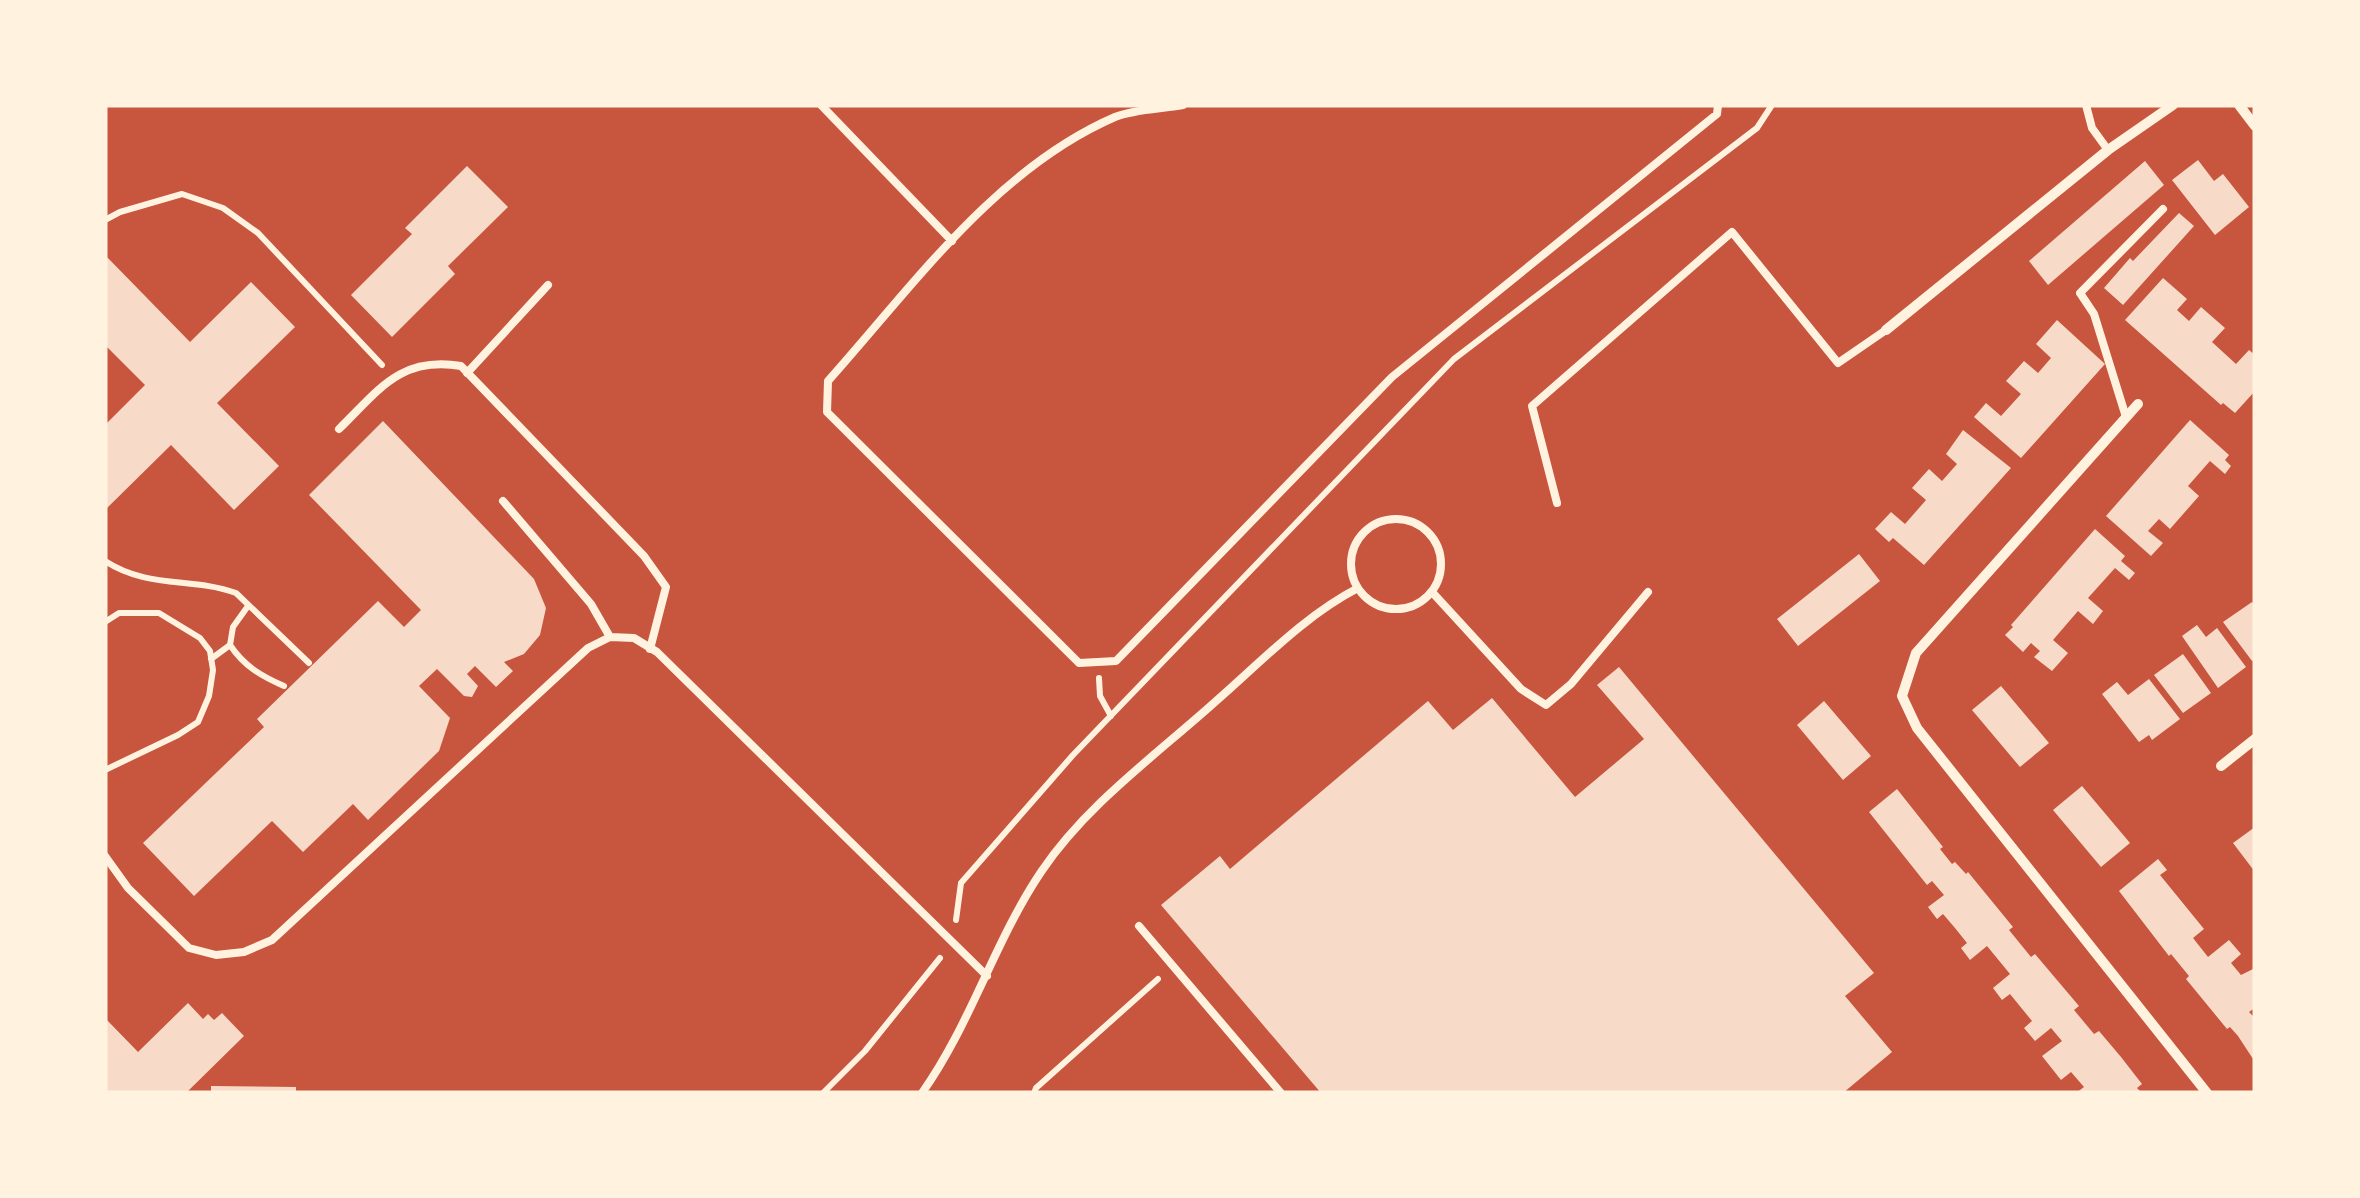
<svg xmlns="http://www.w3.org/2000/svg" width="2360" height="1198" font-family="'Archivo Narrow',sans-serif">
	<rect width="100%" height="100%" fill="#c8553d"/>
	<path fill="#f7dbc8" d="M2198,160L2214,181L2223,174L2249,207L2215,235L2172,180Z
		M2145,161L2164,185L2048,285L2029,261Z
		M467,166L508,207L448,266L455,274L392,337L351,295L412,234L405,228Z
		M2179,213L2194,226L2123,305L2104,288L2130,258L2133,261Z
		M105,255L190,342L251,282L295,327L217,403L279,466L234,510L171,445L105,510V425L145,385L105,345Z
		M2163,278L2187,299L2177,310L2189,321L2201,307L2225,328L2212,342L2236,364L2249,350L2255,355V391L2235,413L2223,403L2221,405L2125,320Z
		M2057,320L2105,364L2021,458L1974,417L1986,403L2001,416L2021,394L2006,381L2024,361L2038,373L2051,358L2036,344Z
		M2190,420L2229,455L2225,460L2231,466L2225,474L2210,461L2188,486L2199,496L2170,529L2159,519L2148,531L2163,543L2151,556L2106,516Z
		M383,421L534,579L546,608L540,635L524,654L504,662L513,671L496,687L475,666L467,674L478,686L472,697L464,696L437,669L419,686L450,718L439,751L368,820L353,804L303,852L272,821L194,896L143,843L264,727L257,719L378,601L404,627L421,610L309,495Z
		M1963,430L2011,468L1924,565L1893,538L1889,542L1875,529L1891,512L1905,524L1926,500L1912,488L1929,469L1942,481L1957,464L1946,454Z
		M2095,529L2125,556L2121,561L2135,573L2129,580L2115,568L2088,598L2103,611L2093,624L2078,611L2053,640L2068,653L2052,671L2034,657L2040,651L2031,643L2023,652L2005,635L2013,627L2011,625Z
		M1859,554L1880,581L1798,646L1777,619Z
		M2252,602L2255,606V659L2252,661L2223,622Z
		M2197,625L2206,637L2217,628L2246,667L2218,688L2182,636Z
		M2183,654L2211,693L2183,713L2154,675Z
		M1619,667L1874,973L1845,996L1892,1052L1843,1093H1321L1161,905L1220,856L1230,869L1428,701L1453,730L1492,698L1575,797L1644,739L1597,685Z
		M2149,679L2180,719L2152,740L2149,735L2139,742L2102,694L2117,682L2128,695Z
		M2001,686L2049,743L2020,767L1972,710Z
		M1824,701L1871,756L1843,780L1797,725Z
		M2082,786L2130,843L2101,867L2053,810Z
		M1897,789L1943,847L1940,849L1952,864L1955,862L1966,874L1968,872L2013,927L2009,930L2031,957L2035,954L2079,1006L2074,1010L2094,1034L2099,1031L2121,1057L2142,1084L2137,1088L2142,1093H2076L2084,1087L2071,1072L2061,1080L2042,1056L2062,1041L2051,1028L2035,1041L2024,1028L2032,1021L2010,994L2002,1000L1993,988L2010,974L1987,946L1970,960L1961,948L1967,943L1955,928L1943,914L1937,919L1928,907L1944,895L1932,881L1927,885L1869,812Z
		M2255,827V872L2233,843Z
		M2158,859L2167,870L2160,875L2204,929L2193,938L2208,957L2229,940L2241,954L2231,963L2241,975L2255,968V1008L2249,1012L2255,1018V1062L2238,1036L2230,1027L2227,1029L2186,979L2189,976L2171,954L2169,956L2119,891Z
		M188,1003L203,1019L208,1014L214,1020L222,1013L244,1036L186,1093H105V1018L138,1052Z
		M211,1086L296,1087V1093H211Z"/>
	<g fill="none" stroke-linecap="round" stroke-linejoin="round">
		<path stroke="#fff3e0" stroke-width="6" d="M105,220L120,212L182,194L223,208L258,233L382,365
			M105,561C148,589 192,577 236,593L309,663
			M105,622L119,613H159L200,638L210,651L213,670L209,696L198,722L178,735L105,770
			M230,645C244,666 261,676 284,686
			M211,659L230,645L233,627L248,606
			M1099,678L1100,696L1111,716
			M956,920L961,883L1073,755L1454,359L1757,128L1772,105
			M823,1093L865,1051L940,958
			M1034,1093L1036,1088L1158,979"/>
		<path stroke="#fff3e0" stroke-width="8" d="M821,105L952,241
			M1183,105C1162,109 1135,109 1115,117C995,169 913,286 828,381L827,412L1079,663L1116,661L1392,377L1717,114L1718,105
			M2086,105L2092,128L2108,150
			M467,373L548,285
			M2126,417L2094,314L2080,293L2163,209
			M339,429C379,390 400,356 461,366L644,556L666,587L650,649
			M503,501L591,604L610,637
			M1557,503L1532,406L1732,232L1838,363L1886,330
			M1351 564a45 45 0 1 1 90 0a45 45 0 1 1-90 0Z
			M1432,592L1521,689L1546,705L1571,684L1648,592
			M105,856L128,888L189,948L216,955L244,952L272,940L588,648L610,637L634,638L657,652L987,976
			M1139,926L1281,1093
			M922,1093C971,1024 994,942 1041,872C1086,805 1156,755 1215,702C1261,662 1304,616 1358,588"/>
		<path stroke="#fff3e0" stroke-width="10" d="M2239,105L2255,126
			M1886,330L2108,150L2173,105
			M2138,404L1916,653L1902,696L1917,728L2207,1093
			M2221,766L2255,739"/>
	</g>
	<rect width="2360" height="1198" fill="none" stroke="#fff3e0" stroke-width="215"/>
</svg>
